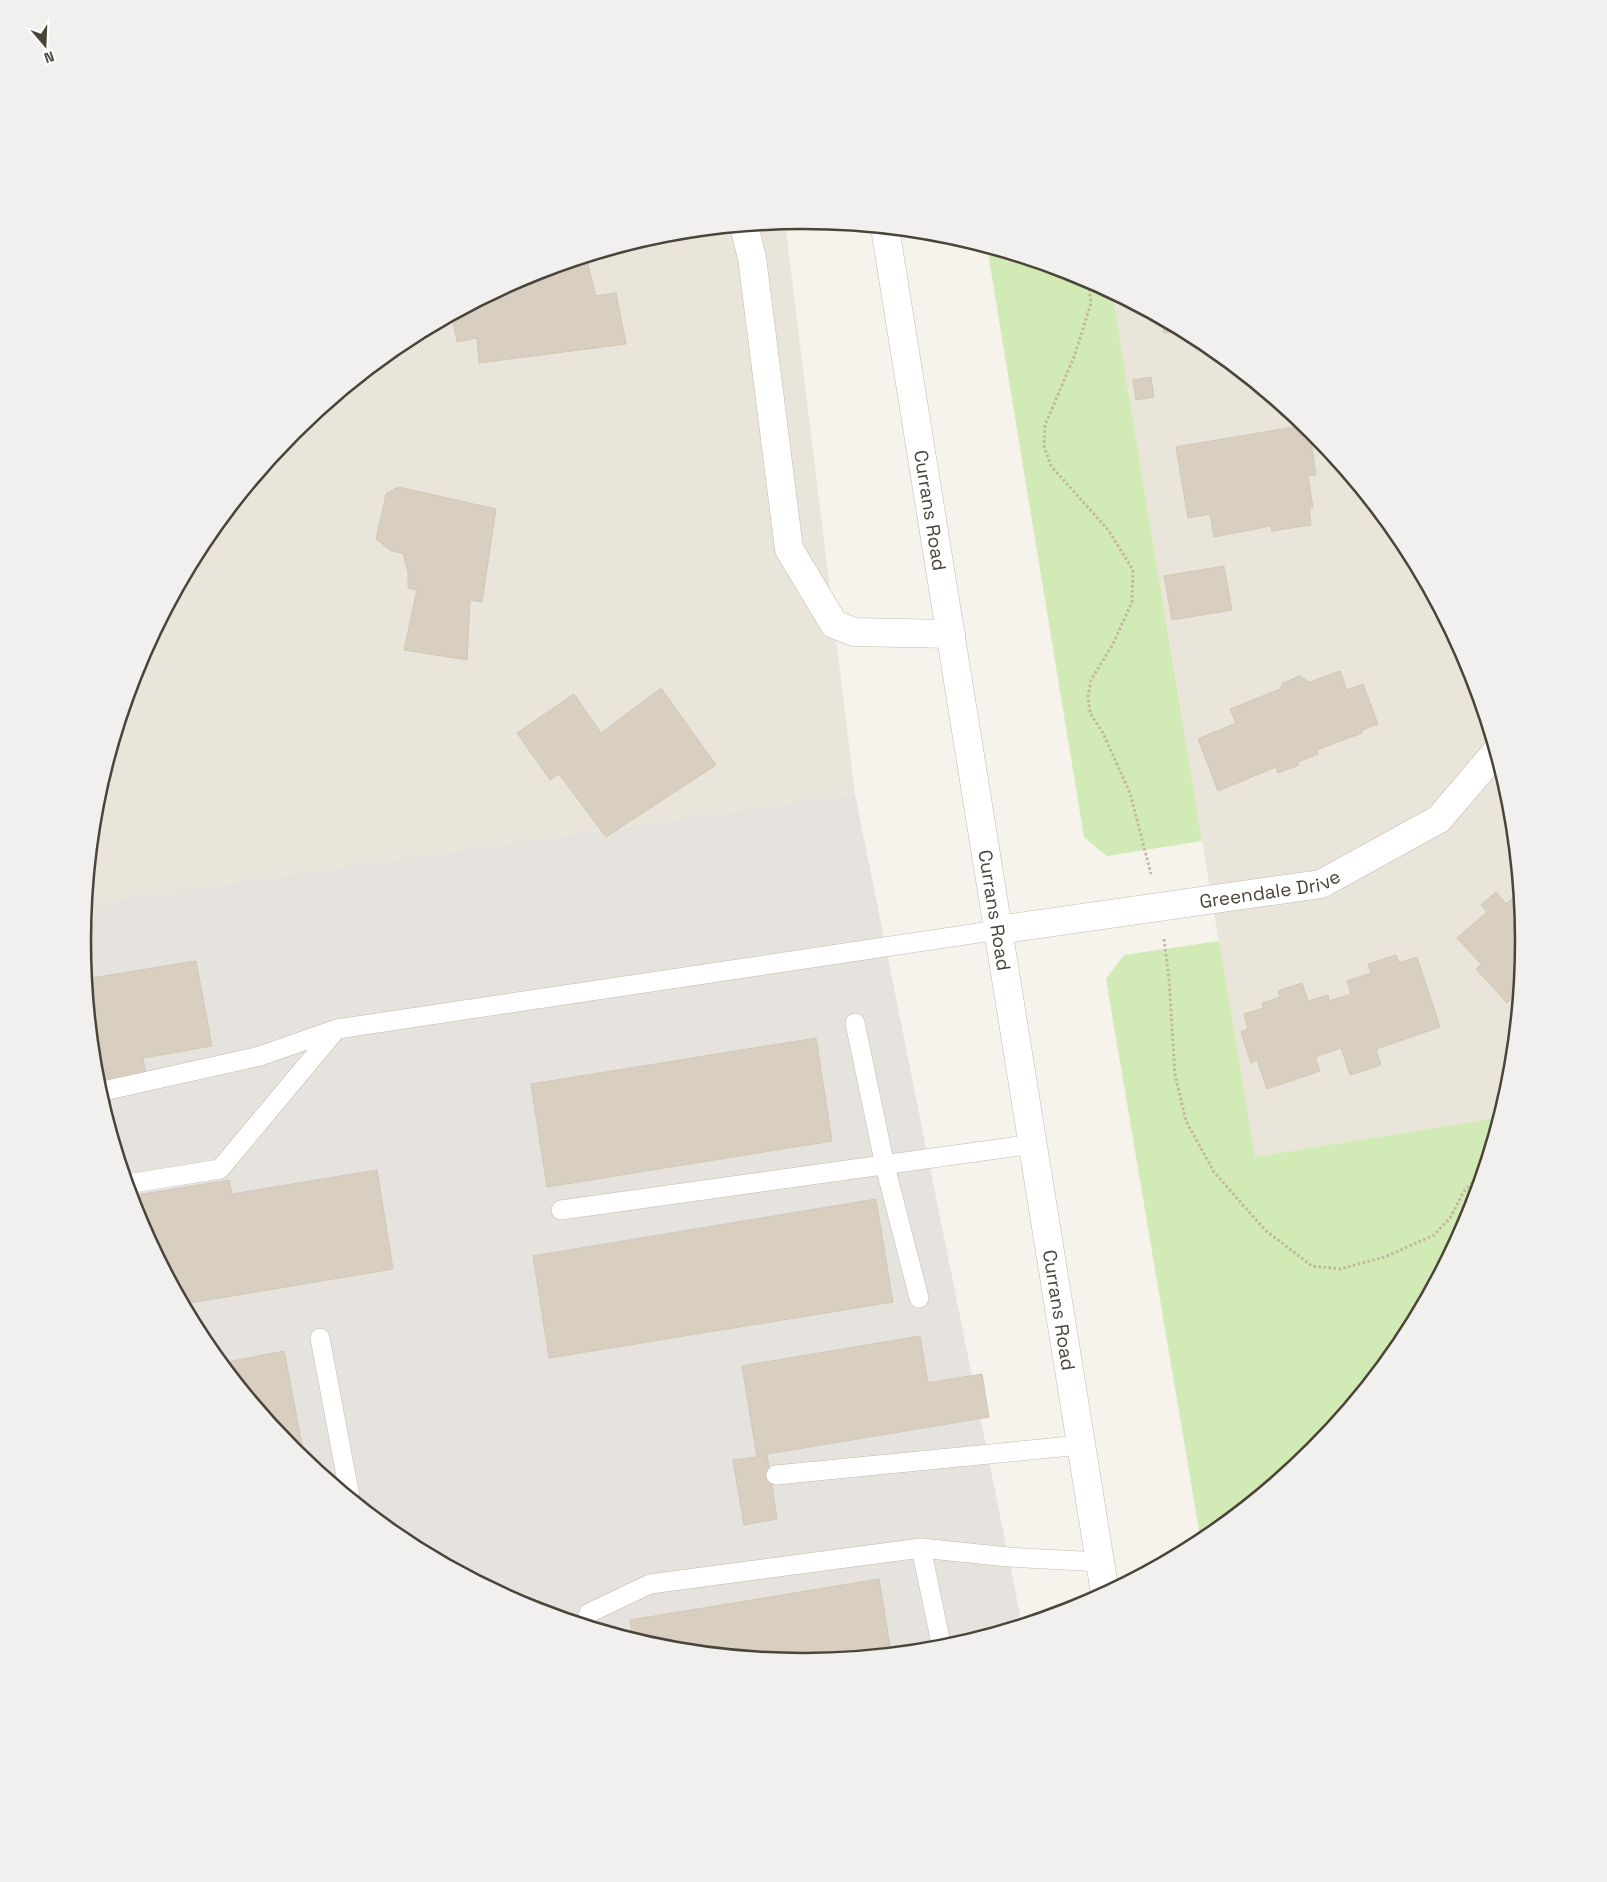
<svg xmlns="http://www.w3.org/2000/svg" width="1607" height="1882" font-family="'Space Grotesk',sans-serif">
	<rect width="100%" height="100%" fill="#f6f3ec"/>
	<path fill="#eae5da" d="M785,222L855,794L86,904L96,800L137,665L204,540L294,431L403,341L528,275L663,234Z
		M1112,292L1204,342L1314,431L1403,541L1470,665L1511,801L1524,941L1511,1082L1504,1105L1489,1119L1254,1157Z"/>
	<path fill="#e6e2dd" d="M855,794L1022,1625L944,1648L803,1662L663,1648L527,1607L403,1540L293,1451L204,1341L137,1217L96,1081L83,941L86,904Z"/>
	<path fill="#d2eab5" d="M987,247L1080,275L1112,292L1202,841L1107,856L1084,837Z
		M1219,941L1255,1157L1489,1119L1504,1105L1470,1217L1403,1342L1313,1451L1201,1542L1106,979L1124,955Z"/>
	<path fill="#d8cfc1" stroke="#d3c7b4" d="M586,257L596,296L616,293L626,344L479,363L477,338L457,342L452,315L528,275Z
		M1162,319L1182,330L1164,333Z
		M1151,377L1154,397L1136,400L1133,380Z
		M1305,425L1307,442H1311L1316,475L1308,476L1313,508H1309L1311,525L1272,531L1271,526L1214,537L1210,514L1188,518L1176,447Z
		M398,487L496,509L482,602L470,600L467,660L404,650L417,590L408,588V572L403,553L391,551L376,539L386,494Z
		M1224,566L1232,610L1172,620L1164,576Z
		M1340,671L1347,690L1363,684L1378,724L1362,730V733L1317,750L1318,754L1298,762L1299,765L1278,773L1276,767L1218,791L1198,739L1236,723L1230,709L1280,689L1283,683L1299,676L1310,682Z
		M661,688L716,765L606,837L559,774L550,780L517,733L574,694L601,733Z
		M1520,891L1524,941L1520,991L1507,1003L1476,969L1481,964L1457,938L1487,912L1481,905L1496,892L1506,904Z
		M1396,955L1399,963L1417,957L1440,1027L1376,1049L1381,1065L1350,1075L1341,1048L1315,1057L1320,1071L1267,1089L1257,1060L1251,1063L1241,1032L1248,1029L1244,1014L1263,1008L1262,1003L1280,997L1278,991L1302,983L1308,1001L1328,995L1329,1001L1351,994L1347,981L1371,973L1368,964Z
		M196,961L212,1046L143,1058L146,1075L97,1082L86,979Z
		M816,1038L832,1141L547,1187L531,1084Z
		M377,1170L393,1269L184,1304L137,1217L131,1196L229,1180L232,1194Z
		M876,1199L893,1302L549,1358L533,1256Z
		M920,1336L928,1383L982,1374L989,1417L767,1454L777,1519L744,1525L733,1460L757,1457L742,1366Z
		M284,1351L305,1460L293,1451L222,1363Z
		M879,1579L891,1653L803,1662L663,1648L633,1639L630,1620Z"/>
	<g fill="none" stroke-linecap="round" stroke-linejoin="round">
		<defs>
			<path id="service" d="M855,1023L885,1166L919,1298
				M99,1092L260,1056L337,1029L998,930
				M127,1184L220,1169L336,1030
				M561,1210L1033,1144
				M320,1338L350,1497
				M776,1475L1081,1445
				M921,1548L942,1648
				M585,1624L589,1613L650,1584L921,1548L1008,1557L1100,1562"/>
			<g id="minor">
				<path d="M744,226L752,258L789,549L834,624L854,632L951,634"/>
				<path id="s1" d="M885,228L1105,1593"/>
				<path id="s2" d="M998,930L1321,884L1439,819L1496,752"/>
			</g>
		</defs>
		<use href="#service" stroke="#c2bbae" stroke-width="20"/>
		<use href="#minor" stroke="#c2bbae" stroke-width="29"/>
		<path stroke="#c4b79f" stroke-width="3" stroke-dasharray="2.5 2.5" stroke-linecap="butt" d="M1088,279L1091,303L1074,357L1045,425L1044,446L1051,466L1109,531L1133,570L1132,602L1113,644L1091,680L1088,697L1090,713L1103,733L1130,793L1151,874
			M1164,939L1169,979L1175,1075L1186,1121L1214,1172L1265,1230L1312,1266L1340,1269L1385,1257L1434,1235L1450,1218L1464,1191L1483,1172"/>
		<use href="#service" stroke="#fff" stroke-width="19"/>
		<use href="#minor" stroke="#fff" stroke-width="28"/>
	</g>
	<g text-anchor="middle" stroke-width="4.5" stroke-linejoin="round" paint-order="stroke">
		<g font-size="19" fill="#4b4439" stroke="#fff">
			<text dy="7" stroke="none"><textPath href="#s1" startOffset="286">Currans Road</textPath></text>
			<text dy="7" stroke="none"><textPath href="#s2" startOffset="275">Greendale Drive</textPath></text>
			<text dy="7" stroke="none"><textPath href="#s1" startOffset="691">Currans Road</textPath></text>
			<text dy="7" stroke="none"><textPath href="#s1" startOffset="1096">Currans Road</textPath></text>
		</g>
	</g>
	<path d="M0 0H1607V1882H0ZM91 941a712 712 0 1 1 1424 0a712 712 0 1 1-1424 0Z" fill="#f1f0ef" fill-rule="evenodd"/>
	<path fill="none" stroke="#4b4439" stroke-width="2.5" d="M91 941a712 712 0 1 1 1424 0a712 712 0 1 1-1424 0Z"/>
	<g transform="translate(45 45) rotate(161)" stroke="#ffffff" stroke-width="4" paint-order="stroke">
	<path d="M0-4L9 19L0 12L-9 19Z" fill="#4b4439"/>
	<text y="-8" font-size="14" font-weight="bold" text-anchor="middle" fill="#4b4439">N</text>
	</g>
</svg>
